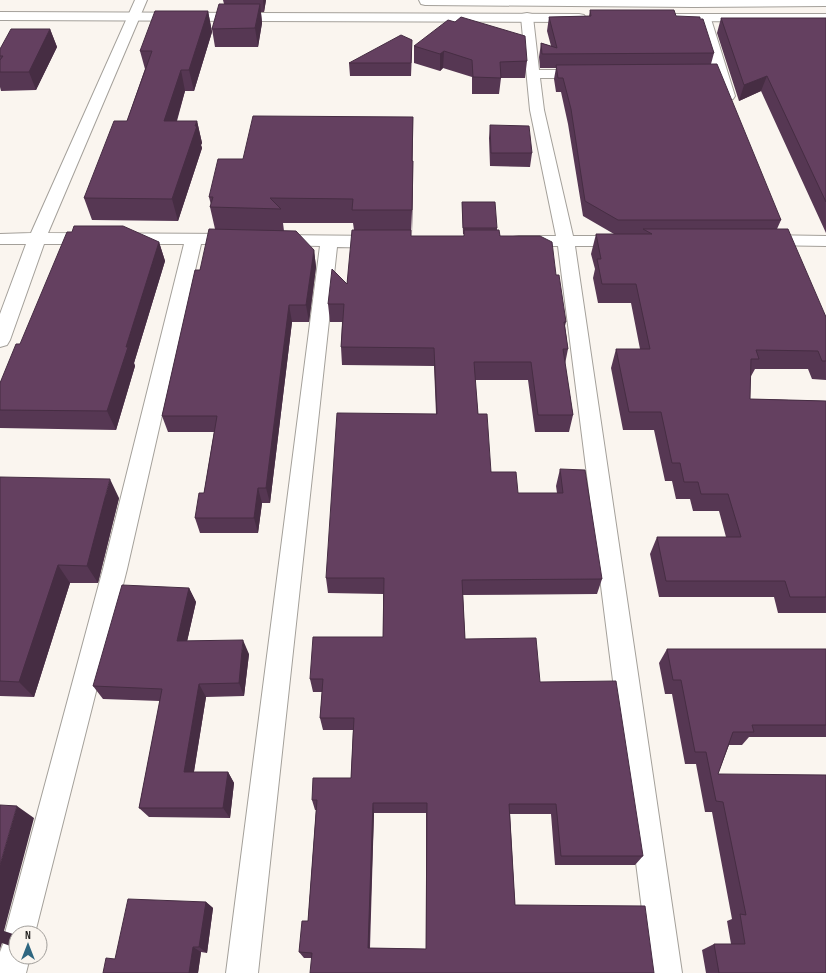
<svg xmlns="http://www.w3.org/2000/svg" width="826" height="973" font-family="'Sofia Sans Condensed',sans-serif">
	<rect width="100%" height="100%" fill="#faf5ef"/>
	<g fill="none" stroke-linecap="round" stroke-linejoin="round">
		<defs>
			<path id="minor" d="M135,0H147L48,233L237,234L243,235L246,239L243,243L237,244H201L127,569L35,933H16V957H30L26,973H0V952L5,939L7,938L5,933L103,569L184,244H44L10,340L7,345L0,347V314L26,244H0V234L31,233Z
				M419,0H826V6L694,7L425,5L421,4Z
				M527,13L532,14L533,17L539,70H585L590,71L592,74L590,77L585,78H540L544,110L573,236H625L631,237L634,241L631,245L625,246H575L682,973H650L558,246H519L513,245L510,241L513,237L519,236H556L530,110L521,17L522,14Z
				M704,15L709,16L711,19L735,96L733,99L728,100L723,99L721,96L697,19L699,16Z
				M275,235L381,236L387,238L390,242L387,246L381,248L337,247L258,973H226L320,246L275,245L269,244L266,240L269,236Z
				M763,235L826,236V246L763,245L757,244L754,240L757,236Z"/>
			<path id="major" d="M0,12L579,14L584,15L586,18L584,21L579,22L0,20Z
				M671,14H826V22L666,21L664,18L666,15Z"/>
		</defs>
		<use href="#minor" stroke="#a4a09a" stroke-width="2"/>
		<use href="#major" stroke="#a4a09a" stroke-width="2"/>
		<use href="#minor" fill="#fff" fill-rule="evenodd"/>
		<use href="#major" fill="#fff" fill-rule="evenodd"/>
	</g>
	<path fill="#563753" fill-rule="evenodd" d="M223,0H266L264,12H261L262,23L258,47H215L212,29L224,4Z
		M590,10L676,16L714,53L711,64L781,220L777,229L826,317V380L812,379L808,369H755L750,378V399L826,401V613H778L774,597H659L650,554L657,537H726L719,511H693L690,499H676L672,481H665L654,430H623L611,368L616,349H640L631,303H598L593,278L595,269L591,254L596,234H614L583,216L568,124L561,92H556L554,79L556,68H540L539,57L541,43L551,46L547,31L549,17L589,16Z
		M208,11L212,32L194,91H185L177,121H197L202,143L201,145L202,148L178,221L92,220L84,198L127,121L145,69L140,51Z
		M721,18H826V233L761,91L739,101L717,33Z
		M50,29L57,47L36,90L1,91L0,87V49Z
		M414,46L527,61L525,78H501L499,94H472V77L443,68L440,71L414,63Z
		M412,52L411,76H350L349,63Z
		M413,117L412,161H413V186L411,236H464V234H463L462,202L497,228V230L500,236L556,275L566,322L565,326L568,349L565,364L573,415L569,432H535L528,380H475L478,414L491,472L518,493H557L556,486L560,469L602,579L597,594L463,595L465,639L540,682L643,856L635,865H555L551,814H510L515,905L654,973L311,958H304L299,952L308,921L316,810H315L312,800L351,778L353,730H323L320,718L322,692H313L310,679L383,637V594L328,593L326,578L436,414L434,366L342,365L341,347L342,322H330L328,304L347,284L354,230L353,223H283L284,231L314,250L316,267L309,322H292L270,503H262L258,533H200L195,518L204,493L214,432H168L162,416L200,270L215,229L210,207L211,205L209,197L243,159ZM374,813H426V949L370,948Z
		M490,125L532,153L530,167L490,166L489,138Z
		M159,242L165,261L134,363L135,366L116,430L0,428V383L20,344Z
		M0,477L119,498L98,583H70L34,697L0,696Z
		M189,588L196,602L187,641L249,654L244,696L206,697L194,772H228L234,783L230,818L149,817L139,808L160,701L103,699L93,686Z
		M667,649H826V737H749L742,745H729L718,774L826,973H706L702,950L714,944H731L727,921L732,919L712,812H705L696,764H685L672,694H665L659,663Z
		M206,902L213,908L207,953L201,952L198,973H103L115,959Z"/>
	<path fill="#462d43" d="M263,0H266L264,12Z
		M260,4L262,23L258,47L255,28Z
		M208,11L212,32L194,91L189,70Z
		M50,29L57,47L36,90L29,72Z
		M444,51L443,68L440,71V54Z
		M181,70L185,91L170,143L164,121Z
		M767,76L761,91L739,101L744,85Z
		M413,117V141L412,186V161Z
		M197,121L202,143L201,145L202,148L178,221L172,199Z
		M413,161V186L412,234V210Z
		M159,242L165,261L134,363L135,366L116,430L107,411L126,347Z
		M314,250L316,267L309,322L306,305Z
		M289,305L292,322L270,503L266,488Z
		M110,479L119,498L98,583L87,566Z
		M258,488L262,503L258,533L254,518Z
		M58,565L70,583L34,697L19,682Z
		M189,588L196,602L184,655L177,641Z
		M243,640L249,654L244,696L239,683Z
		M199,684L206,697L192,783L184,772Z
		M228,772L234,783L230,818L223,808Z
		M373,803L374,813L369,953L368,948Z
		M17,806L34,818L4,931L16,935V948L2,943L0,949V865Z
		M206,902L213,908L207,953L199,947Z
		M193,947L201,952L198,973H189Z"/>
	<path fill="#644060" stroke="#462d43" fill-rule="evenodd" d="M219,4H260L255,28L212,29Z
		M590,10H674L676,16L700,17V19H703L714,53L542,54L541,43L557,48L549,17L591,16Z
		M155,11H208L189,70H181L164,121H197L195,126H197L172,199L84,198L114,121H127L152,51H140Z
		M461,17L525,36L527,61L500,62L501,78L473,77L472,60L444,51L440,54L414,46L448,20L455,22Z
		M721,18H826V202L767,76L744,85Z
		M11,29H50L29,72H0V60L3,56H0V49Z
		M401,35L412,40L411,63H349Z
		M717,64L781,220H618L585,201L571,109L563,78H558L556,65Z
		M253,116L413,117L412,161H413L412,210H352L353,199L270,198L281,209L210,207L213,197H209L218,159H243Z
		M490,125L529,126L532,153H491Z
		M462,202H495L497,228H463Z
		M74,226H123L159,242L126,347H128L107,411L0,410V383L16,344H20L67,232H72Z
		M209,229L296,231L314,250L306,305H289L266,488H258L254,518H195L199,493H204L217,416H162L195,270H200Z
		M643,229H788L826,317V361H822L818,351L756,350L759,359H751L750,399L826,401V597H790L785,581H666L657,537H741L728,494H701L698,482H684L680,463H672L661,412H629L616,349H650L636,284H602L597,259H601L596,234H652Z
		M352,230H411V236H464V230H499L500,236H540L552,242L556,275H559L566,322H564L568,349H563L573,415H538L531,362H474L478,414H487L491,472H516L518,493H563L560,469L585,470L602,579L462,580L465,639L536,638L540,682L616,681L643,856H561L556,804H509L515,905L645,906L654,973H310L312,953L299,952L302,921H308L317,800H312L313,778H351L354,718H320L323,679H310L313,637H383L384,578H326L337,413L437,414L434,348L341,347L344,304H328L332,269L347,284ZM373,803H427L426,949L368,948Z
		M0,477L110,479L87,566L58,565L19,682L0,681Z
		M122,585L189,588L177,641L243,640L239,683L199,684L184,772H228L223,808H139L162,689L93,686Z
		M667,649H826V725H752L754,732H733L718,774L826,775V973H719L714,944H745L740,914L746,915L723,802L716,801L706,752H695L681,680H673Z
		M0,805L17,806L0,865Z
		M128,899L206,902L199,947H193L189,973H103L106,958L115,959Z"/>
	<g transform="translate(28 945)"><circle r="19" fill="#faf5ef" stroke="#a29f9b"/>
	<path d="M0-3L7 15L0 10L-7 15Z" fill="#2f6781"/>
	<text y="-6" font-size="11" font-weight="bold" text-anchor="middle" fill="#1f1e1c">N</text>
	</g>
</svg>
